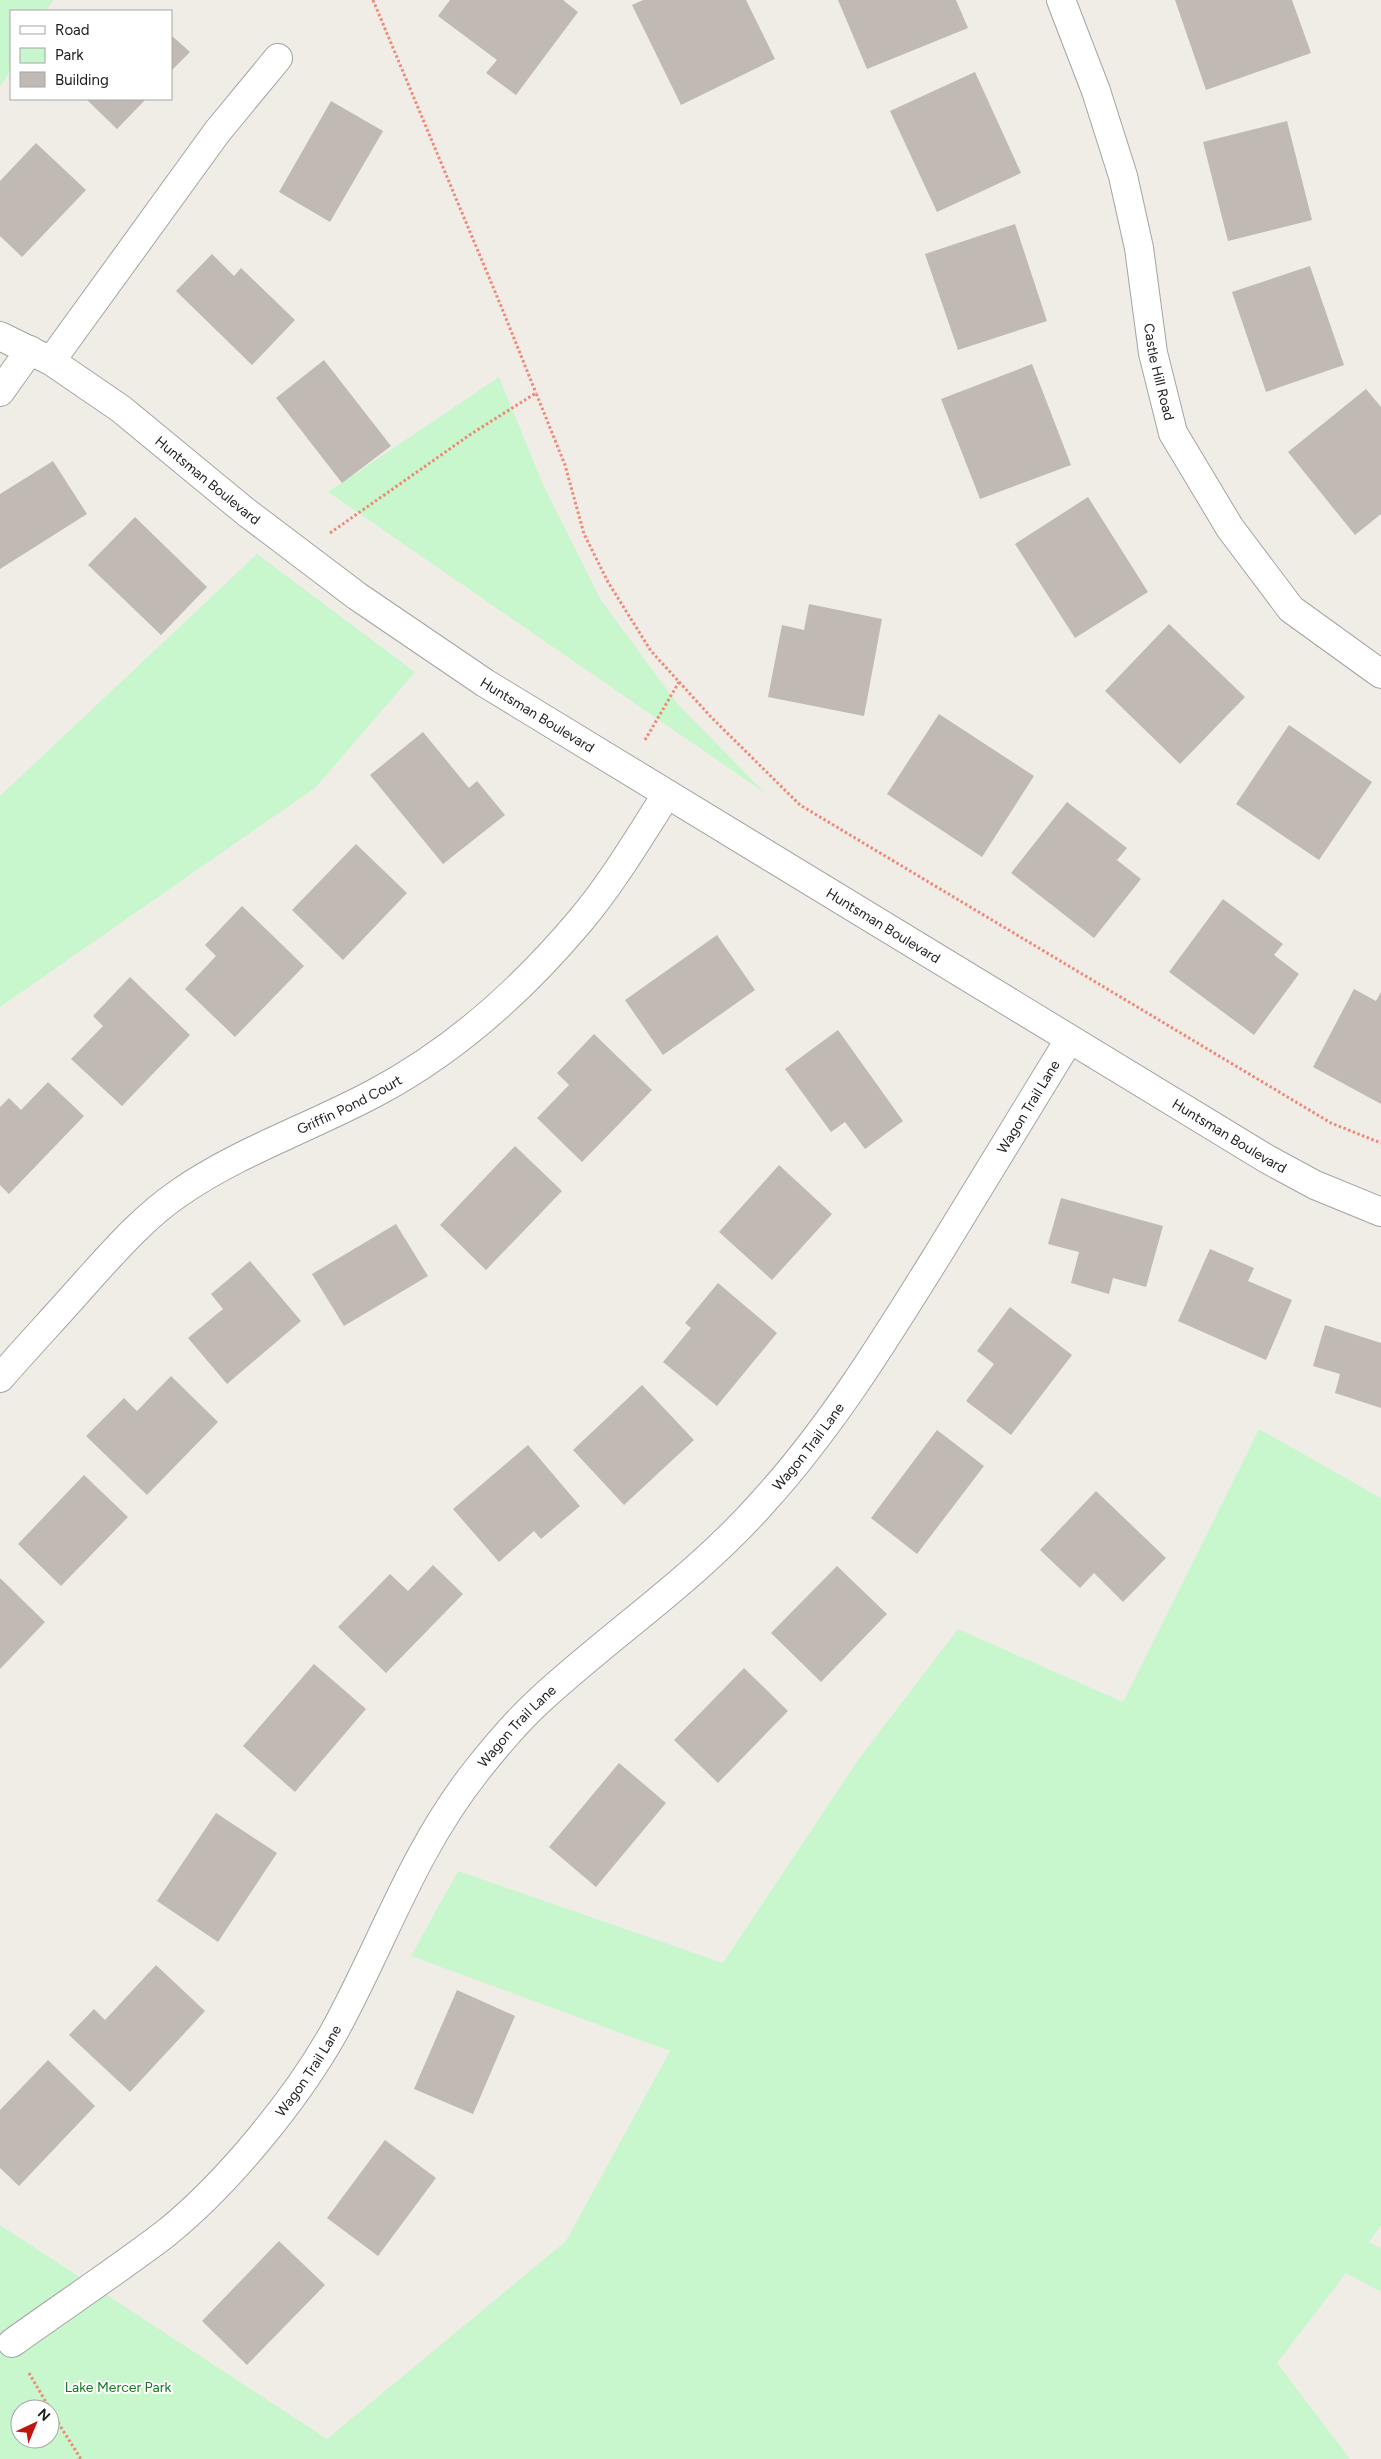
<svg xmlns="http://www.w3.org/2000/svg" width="1381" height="2459" font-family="Figtree,sans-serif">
	<rect width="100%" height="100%" fill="#f0ede7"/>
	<path fill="#c8f6cd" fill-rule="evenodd" d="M0,0H53L46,11H11V69L0,87Z
		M499,377L544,487L601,600L676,702L765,793L328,492Z
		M257,554L415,672L316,787L0,1007V796Z
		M1259,1429L1381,1498V2225L1369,2242L1381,2248V2292L1346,2273L1277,2363L1350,2459H0V2225L327,2439L566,2241L670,2051L411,1956L458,1871L723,1963L858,1760L958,1629L1123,1702ZM20,2409H50V2439H20Z"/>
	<path fill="#c0b9b4" d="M450,0H563L578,12L516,95L486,73L497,60L438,16Z
		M643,0H746L775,59L681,105L632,5Z
		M838,0H956L968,28L867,69Z
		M1175,0H1292L1311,53L1206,90Z
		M171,35L190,52L171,71Z
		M975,72L1021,173L937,212L890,111Z
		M86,99H146L117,129Z
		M331,101L383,131L330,222L279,192Z
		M1287,121L1312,220L1228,241L1203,142Z
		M36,143L86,190L22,257L0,236V181Z
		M1015,224L1047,321L958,350L925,254Z
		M212,254L234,276L241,268L295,320L252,365L176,291Z
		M1310,266L1344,365L1266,392L1232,292Z
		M324,360L391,446L342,483L276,398Z
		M1032,364L1071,465L980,499L941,399Z
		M1366,389L1381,407V514L1355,535L1288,452Z
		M53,461L87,514L0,569V494Z
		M1088,497L1148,592L1075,638L1015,544Z
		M135,517L207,587L161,635L88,565Z
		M809,604L882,619L864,716L768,697L782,625L804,630Z
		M1169,624L1245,697L1180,764L1105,691Z
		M939,714L1034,776L982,857L887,794Z
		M1289,725L1372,782L1319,860L1236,804Z
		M423,732L469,788L477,781L505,815L443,864L370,775Z
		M1067,802L1127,848L1117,860L1141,879L1094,938L1011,873Z
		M356,844L407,893L343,960L292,910Z
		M1223,899L1283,944L1274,955L1299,974L1254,1035L1169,972Z
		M242,906L304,966L235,1037L185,989L216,956L205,945Z
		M717,935L755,990L663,1055L625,1000Z
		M130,977L190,1035L122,1106L71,1059L103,1026L93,1016Z
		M1354,989L1376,1001L1381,992V1104L1313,1067Z
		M838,1030L903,1121L865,1149L845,1122L831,1132L785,1069Z
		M594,1034L652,1090L582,1162L537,1118L569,1085L557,1073Z
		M48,1082L84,1116L9,1194L0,1185V1107L9,1098L21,1110Z
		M515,1146L562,1191L486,1270L440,1225Z
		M779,1165L832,1214L772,1280L719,1232Z
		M1061,1198L1163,1226L1146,1287L1113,1278L1109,1294L1071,1283L1079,1252L1048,1244Z
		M396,1224L428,1276L344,1326L312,1274Z
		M1210,1249L1254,1268L1248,1281L1292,1300L1266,1360L1178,1321Z
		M250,1261L301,1321L227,1384L188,1338L223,1309L211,1294Z
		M718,1283L777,1333L717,1406L663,1362L691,1328L685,1323Z
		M1010,1307L1072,1355L1011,1435L966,1401L994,1364L977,1351Z
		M1325,1325L1381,1343V1408L1335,1393L1340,1374L1313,1366Z
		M171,1376L218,1422L147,1495L86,1436L124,1398L137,1411Z
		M642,1385L694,1440L624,1505L573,1450Z
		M937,1430L984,1466L917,1554L871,1518Z
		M528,1445L580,1506L541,1539L534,1531L499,1562L453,1509Z
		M84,1475L128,1517L61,1586L18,1544Z
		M1096,1491L1166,1558L1123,1602L1094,1573L1080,1588L1040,1550Z
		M433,1565L463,1594L386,1673L338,1627L390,1574L408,1591Z
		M837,1566L887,1614L821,1682L771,1633Z
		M0,1578L45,1622L0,1669Z
		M314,1664L366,1709L295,1792L243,1746Z
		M744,1668L788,1711L718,1783L674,1740Z
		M619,1763L666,1803L596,1887L549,1847Z
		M216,1813L277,1853L218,1942L157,1901Z
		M156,1965L205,2011L130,2092L69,2035L94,2009L105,2020Z
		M457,1990L515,2016L473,2114L414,2089Z
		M48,2060L95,2106L19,2186L0,2168V2110Z
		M385,2140L436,2178L378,2256L327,2218Z
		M279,2241L325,2285L247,2365L202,2321Z"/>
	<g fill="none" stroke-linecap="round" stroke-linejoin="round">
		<defs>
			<g id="minor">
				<path id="s1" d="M1061,0L1096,91L1123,176L1139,248L1153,353L1173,433L1230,528L1291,609L1381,674"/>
				<path id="s2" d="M0,336L51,361L121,409L246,512L357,596L485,683L1267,1159L1315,1185L1381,1212"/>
				<path d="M51,361L217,132L278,58"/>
				<path d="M0,392L30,350"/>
				<path id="s3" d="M0,1378C29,1345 59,1313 88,1280C116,1249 144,1217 179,1193C238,1152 309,1128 373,1094C453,1052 522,990 580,921C613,882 639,837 667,794"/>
				<path id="s4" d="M12,2343C62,2307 115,2272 165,2234C226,2185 296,2100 334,2032C383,1943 412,1852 477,1770C496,1746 517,1721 540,1700C613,1633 697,1577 763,1502C832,1426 886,1338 940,1251C983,1181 1026,1110 1069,1040"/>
			</g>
		</defs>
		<use href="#minor" stroke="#a4a4a4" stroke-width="30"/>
		<path stroke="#f08877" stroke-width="3" stroke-dasharray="2.5 2.5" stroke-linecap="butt" d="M373,0L501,306L536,393
			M330,533L471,434L536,393L565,465L584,534L608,582L651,651L711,717L800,805L1331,1123L1381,1143
			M645,740L679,682
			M29,2373L50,2409
			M50,2410L81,2459"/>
		<use href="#minor" stroke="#fff" stroke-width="28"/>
	</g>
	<g text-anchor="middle" stroke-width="4" stroke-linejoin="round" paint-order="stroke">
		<g font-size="14" fill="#202020" stroke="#fff">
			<text dy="5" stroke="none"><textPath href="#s1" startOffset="386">Castle Hill Road</textPath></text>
			<text dy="5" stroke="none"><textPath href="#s2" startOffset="254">Huntsman Boulevard</textPath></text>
			<text dy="5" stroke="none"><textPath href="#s2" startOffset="659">Huntsman Boulevard</textPath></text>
			<text dy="5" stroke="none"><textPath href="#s2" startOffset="1064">Huntsman Boulevard</textPath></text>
			<text dy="5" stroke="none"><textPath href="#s3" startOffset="450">Griffin Pond Court</textPath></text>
			<text dy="5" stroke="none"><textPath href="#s4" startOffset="1621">Wagon Trail Lane</textPath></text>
			<text dy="5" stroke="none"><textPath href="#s2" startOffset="1469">Huntsman Boulevard</textPath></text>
			<text dy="5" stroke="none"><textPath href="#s4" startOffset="1216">Wagon Trail Lane</textPath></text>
			<text dy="5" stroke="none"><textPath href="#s4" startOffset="811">Wagon Trail Lane</textPath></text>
			<text dy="5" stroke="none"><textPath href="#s4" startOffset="406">Wagon Trail Lane</textPath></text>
		</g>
		<g font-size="14" fill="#137820" stroke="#fff">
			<text x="118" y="2392">Lake Mercer Park</text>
		</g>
	</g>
	<rect x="10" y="10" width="162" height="90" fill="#ffffff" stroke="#a6a6a6"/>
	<rect x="20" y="26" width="25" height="8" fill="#ffffff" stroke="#a6a6a6"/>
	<text x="55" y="35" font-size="15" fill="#202020">Road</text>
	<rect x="20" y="48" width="25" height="15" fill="#c8f6cd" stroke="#a6a6a6"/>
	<text x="55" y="60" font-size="15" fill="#202020">Park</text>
	<rect x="20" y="72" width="25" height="15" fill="#c0b9b4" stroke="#a6a6a6"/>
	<text x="55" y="85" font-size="15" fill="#202020">Building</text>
	<g transform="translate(35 2424) rotate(44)"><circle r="24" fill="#ffffff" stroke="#a6a6a6"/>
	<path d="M0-4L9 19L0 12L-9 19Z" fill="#c2150e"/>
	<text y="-8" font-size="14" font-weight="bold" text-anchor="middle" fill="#202020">N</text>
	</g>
</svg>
